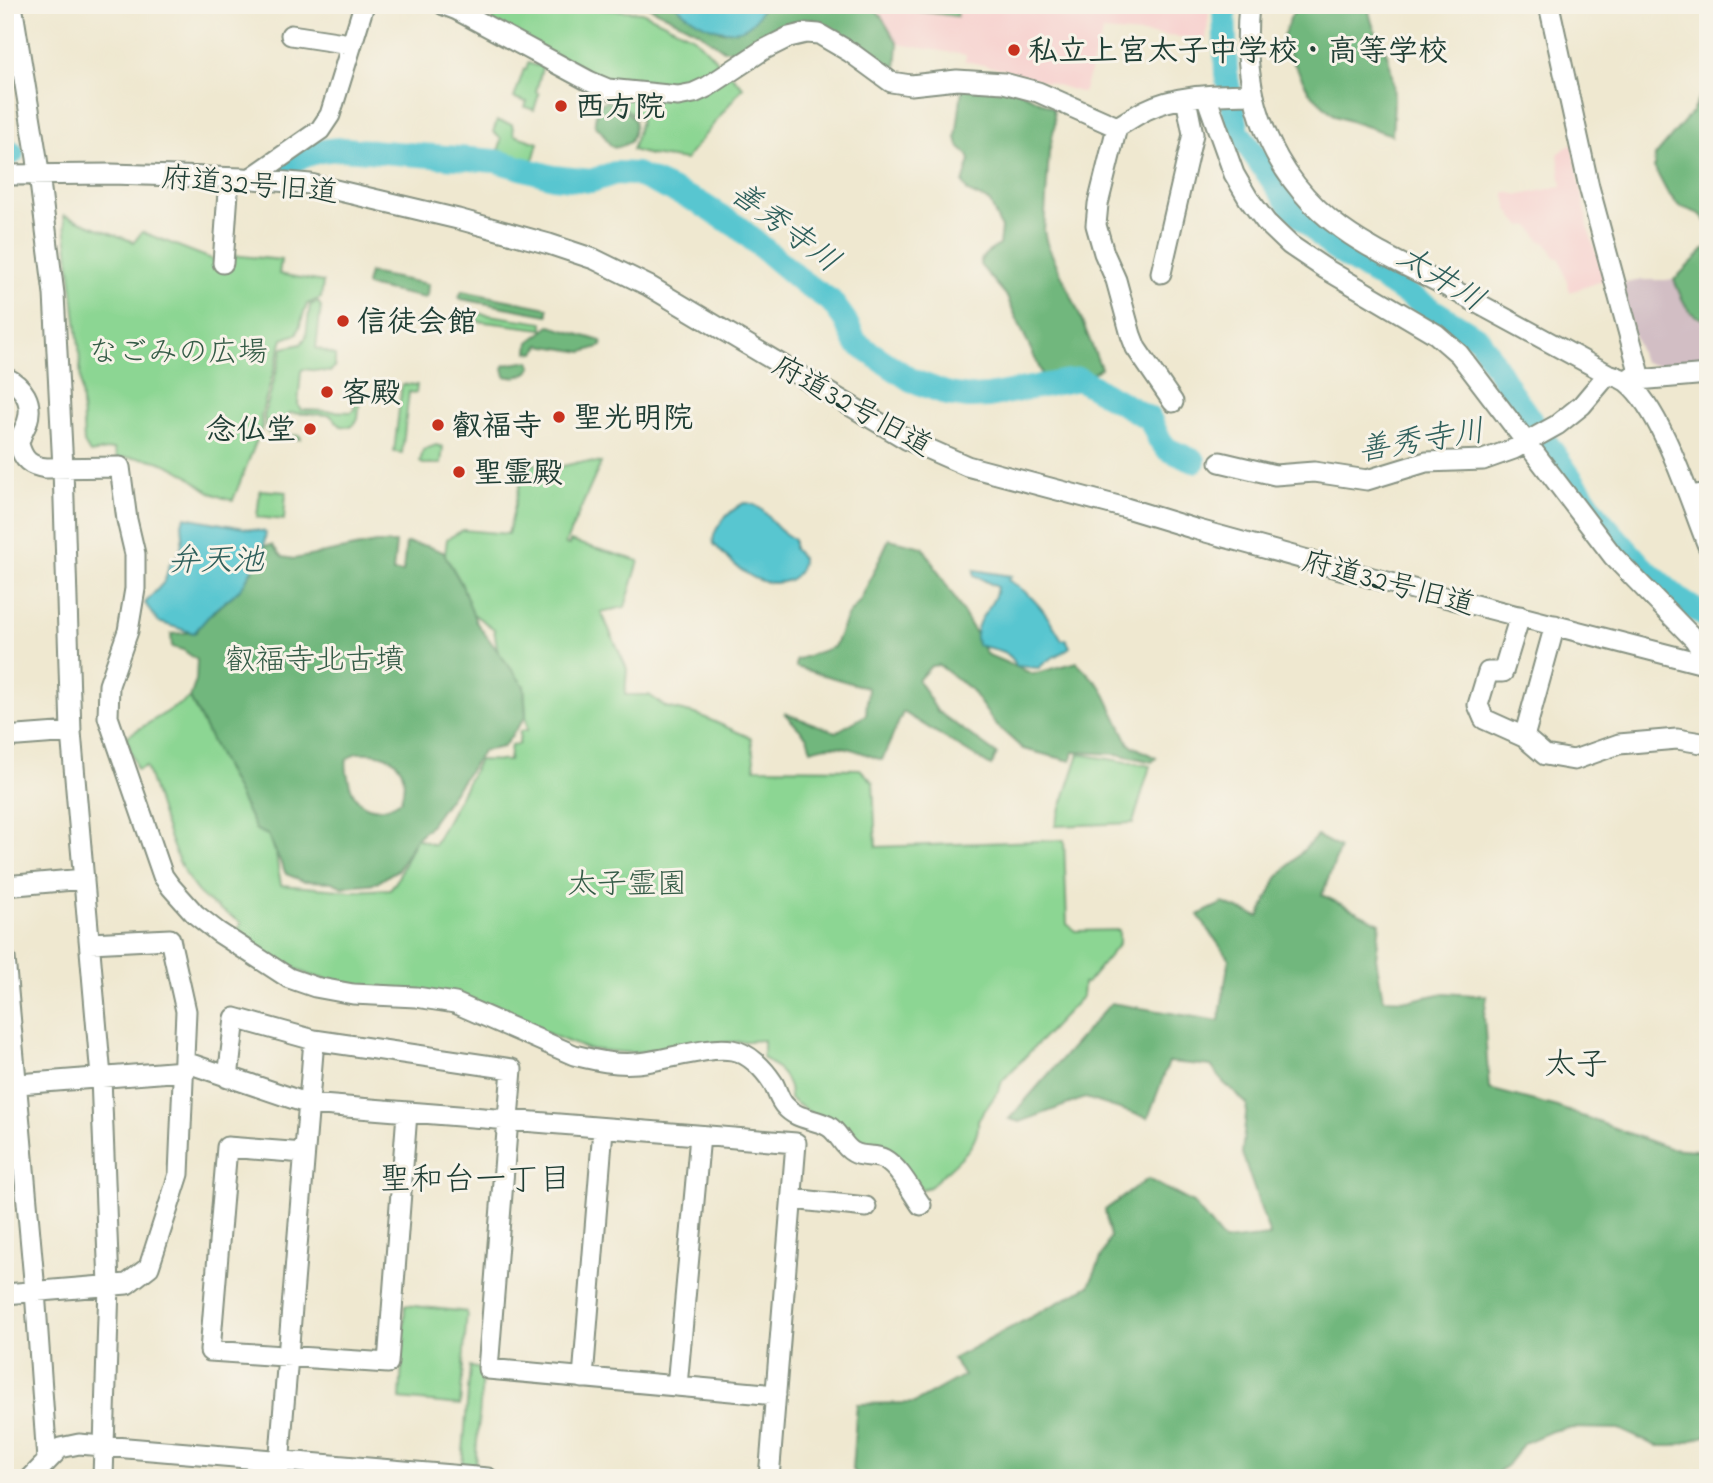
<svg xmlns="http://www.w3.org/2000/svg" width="1713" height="1483" font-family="'Indie Flower','Klee One',sans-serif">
	<rect width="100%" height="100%" fill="#f7f3e8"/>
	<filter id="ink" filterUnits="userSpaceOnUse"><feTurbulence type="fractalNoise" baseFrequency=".0143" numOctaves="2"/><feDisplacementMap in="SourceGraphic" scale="14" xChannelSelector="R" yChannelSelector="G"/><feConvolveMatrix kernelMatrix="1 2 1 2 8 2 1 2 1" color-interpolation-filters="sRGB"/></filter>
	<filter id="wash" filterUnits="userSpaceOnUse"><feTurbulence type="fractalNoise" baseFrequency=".00686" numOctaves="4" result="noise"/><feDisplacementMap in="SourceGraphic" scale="28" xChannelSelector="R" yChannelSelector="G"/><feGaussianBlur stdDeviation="1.57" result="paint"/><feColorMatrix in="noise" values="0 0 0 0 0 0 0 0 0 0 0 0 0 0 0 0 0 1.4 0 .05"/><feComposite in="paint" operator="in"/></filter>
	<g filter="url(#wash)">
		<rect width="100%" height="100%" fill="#efe8d0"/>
		<path fill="#f7d0ce" d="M870,5H1210L1206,39L1103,31L1083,93L1007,70L965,61L966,55L898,44L881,16Z
			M1572,143L1589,231L1605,280L1570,292L1560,259L1555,257L1547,244L1540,240L1530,226L1520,225L1513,217L1508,209L1504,192L1521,195L1562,186L1558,154Z"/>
		<path fill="#d2bec4" d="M1643,280H1674L1686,307L1697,318L1708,320V366L1669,369L1643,362L1618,284Z"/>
		<path fill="#8cd693" stroke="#568a64" stroke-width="2" d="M500,5H545L642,12L694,37L743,87L685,160L650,155L632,150L641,120L605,93L490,25Z
			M909,5H958L957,16L911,10Z
			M538,62L543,64L536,92L539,94L534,110L525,107L527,102L514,98L524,69H526L528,63L537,66Z
			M497,121L512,124L514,135L538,143L532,164L530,166L498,156L501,139L493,132Z
			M64,215L134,242L142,232L219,262L222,254L281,260L279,274L323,282L321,298L307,304L297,334L283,339L261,415L262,427L233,500C212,498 198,482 180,471C159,459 141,456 117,458L114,449L90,453L84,443L79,347Z
			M318,302L321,307L316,348L335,355V366L330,372L303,369L301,371L298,405L302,410L351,412L354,410L356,384L359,382L361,385L358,419L351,427L341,426L330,415L288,413L284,431L289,435L300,436L301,439H278L267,432L264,416L283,348L301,344L306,337L310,305Z
			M469,312L543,323V329L468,320L466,318Z
			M402,384L417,385L416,393L409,392L402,453L394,452Z
			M436,445L443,447L441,464H423L420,462L423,450Z
			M580,462L601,463L565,544L569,545L570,541L639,561L625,607L601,612L627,669L625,695H649L666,707L699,715L751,738L755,768L860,769L873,782L876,847L1064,840L1067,924L1075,931L1119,930V944L1087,983H1083L1082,997L1002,1081L999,1090L978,1120C981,1150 947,1167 930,1187L922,1189L790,1099C791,1078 778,1069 763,1057V1040L692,1045L632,1053L587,1049L530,1027L311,976L275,960L235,934L242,923C230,915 216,908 205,899C175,874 159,803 146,766L137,770L126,737L190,698L256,829L268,835L276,855L281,885L352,891L390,889L396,882L416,838L434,845L479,760L509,761L511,745L519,744L520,731L527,730L524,686L498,653L494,629L472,613L461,583L445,555L447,539L463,530L508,534L525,463L559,467Z
			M260,490L286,492L284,520L257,517Z
			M1079,754L1150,766L1133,823L1055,826Z
			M405,1305L467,1312L460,1405L400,1399Z
			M470,1367L483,1369L474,1478H461Z"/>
		<path fill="#71b77d" stroke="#487a58" stroke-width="2" fill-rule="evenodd" d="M645,5H675L697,21L722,32L745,27L760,12L763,5H870L881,16L898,44L896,68C867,71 835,37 813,20L783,30L746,50H724L699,32Z
			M1300,5H1369C1368,24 1382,40 1388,57C1396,84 1394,108 1392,135L1335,116L1310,93L1285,47L1283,36L1291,16Z
			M1708,81V223L1700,214L1679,206L1667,192L1654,167L1655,156L1692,112Z
			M963,82L1017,90L1053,108L1055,124L1049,152L1044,231L1047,244L1075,304L1101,368C1084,382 1063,379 1043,376L1006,295L980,265C981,254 991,251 999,245L1001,228L990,202L968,192L963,183L970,160L968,155L960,148L956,138Z
			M605,101C613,102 630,112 634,120C637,125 632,136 630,142C607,155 612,143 600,130C596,125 594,128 595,121C595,115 598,109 600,104Z
			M1708,246V320C1686,317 1682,298 1674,280Z
			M369,273L428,284L427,296L425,298L367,286L366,284Z
			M462,291L548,308V315L461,299L459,297Z
			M550,326L601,341L602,346L583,352L540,345L535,353L528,352L529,342Z
			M529,361L532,367C528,375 513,379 505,376L503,368L505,365Z
			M889,539L923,547C944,583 968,616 986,654L1033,674L1077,662L1102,688L1129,744L1156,758L1152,762L1117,754L1073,752L1071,761L1023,749L995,724L971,690L939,665L931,666L918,680L937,711L997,754L991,766L903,712L882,760C856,751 838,740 811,750L807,737L784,713L836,732L866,715L868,688L796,667V660L834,647L847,616L860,601Z
			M376,543H396L393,572H403L406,543L427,546L443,552L461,583L476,622L524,686L526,716L503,747L483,751L428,828L416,838L398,870C390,873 386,878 378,882C371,885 354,884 343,887L332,882L303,881L286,874L268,835L256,830L190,698L196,680L197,660L183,650L172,647L171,634L196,632C207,613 225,605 239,589C250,577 257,561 264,546L272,545L282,557L294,559ZM356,753C389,751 412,762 401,800C378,816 355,809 349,781C347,772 345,767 347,759Z
			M1317,836L1340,848L1322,895L1380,923L1376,958L1383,999L1411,1000L1445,993L1487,996L1484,1016L1489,1089L1557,1107L1669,1148L1708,1151V1435L1674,1446H1656L1619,1429L1567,1428L1552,1431L1524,1443L1507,1465L1491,1478H862L852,1469L857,1404L914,1403L964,1375L952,1359L1089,1286L1110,1237L1105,1210L1148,1179L1193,1203L1224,1241L1270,1236L1242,1153L1247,1104L1223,1082L1211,1066L1169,1062L1148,1118L1085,1098L1020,1122L1009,1119L1111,1003L1219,1021L1229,959L1198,915L1223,903L1259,917L1277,878Z"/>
		<path fill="#59c6d0" stroke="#3c8282" stroke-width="2" d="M675,5H763C747,50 699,28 675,5Z
			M744,503C763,503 769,520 780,530C784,534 790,536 794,540V549L802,558C802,568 799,575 789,580C759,592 732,564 714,544C710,529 731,510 744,503Z
			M185,517L266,532L264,546L245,582L238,591L213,611L194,633L158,622L145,603L165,581L169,565L180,552L183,536L182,523Z
			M974,570L1011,576L1008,580C1033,594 1048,615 1062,640L1066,639L1070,647C1060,655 1048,658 1039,668L1016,666C1011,649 991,649 977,645C977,641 975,638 976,634C977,616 996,605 997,587L974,575Z"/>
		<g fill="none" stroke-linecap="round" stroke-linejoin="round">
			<path stroke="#59c6d0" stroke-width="24" d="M1224,5L1226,74L1238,132L1290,205L1333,248L1479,339L1509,389L1601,521L1641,566L1680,600L1708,618
				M5,148L12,153
				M284,167C306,153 318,150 344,149L496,161L553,177L591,181L615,173L636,174L698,202L738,227L804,283L831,301L845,320L856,343L911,380L948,394L969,397L988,396L1079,379L1150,419L1159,439L1167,449L1194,461"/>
		</g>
	</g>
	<g filter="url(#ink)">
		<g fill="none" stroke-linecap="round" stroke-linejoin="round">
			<defs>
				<path id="minor" d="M12,5L37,158L54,294L63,468L71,732L101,1077L109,1285L103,1478
					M444,5L457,10L589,81L608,89L678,96L694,93L707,87L763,50L789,37L806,33L819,34L850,52L891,82L911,85L957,80L1004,83L1038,92L1117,127C1126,122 1136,115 1146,110C1177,94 1218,95 1252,94
					M1249,5C1240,93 1269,176 1342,229C1372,251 1411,268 1444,285C1499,315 1553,344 1608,374C1614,376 1622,378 1627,382C1663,411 1690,502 1708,546
					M1549,5L1589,187L1639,371L1626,381
					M291,35L350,44
					M1206,96L1234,174L1248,198L1266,222L1290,245L1324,268L1436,334L1459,354L1613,556L1694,639L1701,650L1704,664
					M1117,127L1098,204L1096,225L1104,253L1116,280L1131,335L1136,348L1173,402
					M5,175L111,174L243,178L310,184L458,219L549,244L594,259L649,286L908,440L967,466L1126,508L1195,529L1409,588L1708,665
					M251,178L320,130L330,115L364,5
					M223,263L229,178
					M1161,273L1193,134L1186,99
					M5,377C23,386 34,402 27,423C24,430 20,436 19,444C23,460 30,466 46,468L120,467L127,520L135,554V589L128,631L109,685L108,717L163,876L171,887L195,914L218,932L289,978L315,987L353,994L416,997L455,1003L574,1055C595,1060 615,1065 637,1063C664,1061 706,1046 732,1050C749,1053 764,1069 773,1083C777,1090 779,1100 785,1106C797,1120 813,1118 828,1126C839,1132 842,1146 853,1152C863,1158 875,1154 884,1159C900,1168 911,1191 921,1205
					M1626,381L1708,374
					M1220,462L1275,475L1314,472L1367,480L1426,462L1483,460L1514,449L1557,425L1582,405L1608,374
					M1690,496L1708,493
					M1520,616L1503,672H1488L1478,705L1484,719L1524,737L1545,755L1574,760L1619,744L1677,739L1708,744
					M5,737L71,732
					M1524,737L1555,625
					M5,886L84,879
					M5,958L35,1291L47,1460
					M185,1062L309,1104L796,1143L769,1478
					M228,1078L235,1018L314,1040L512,1069L488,1369L776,1395
					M6,1085L184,1071
					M304,1153L227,1147L210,1351L388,1363L407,1113
					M792,1199L866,1207
					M5,1294L127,1284L149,1267L179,1174L186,1011L170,939L90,943
					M583,1378L603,1129
					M677,1386L700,1136
					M31,1478L60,1448L79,1444L488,1478
					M278,1478L314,1040"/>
			</defs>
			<use href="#minor" stroke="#879282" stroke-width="23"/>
			<use href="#minor" stroke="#fff" stroke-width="19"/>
		</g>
	</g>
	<g fill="#c8321e" stroke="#f7f3e8" stroke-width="2.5">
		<circle cx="1014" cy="50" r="7"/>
		<circle cx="561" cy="106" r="7"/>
		<circle cx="343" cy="321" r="7"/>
		<circle cx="327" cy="392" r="7"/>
		<circle cx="559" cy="417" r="7"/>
		<circle cx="438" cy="425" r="7"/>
		<circle cx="310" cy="429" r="7"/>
		<circle cx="459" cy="472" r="7"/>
	</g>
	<g text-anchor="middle" stroke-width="6" stroke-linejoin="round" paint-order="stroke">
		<g font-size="30" font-weight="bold" fill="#1f3d34" stroke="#f7f3e8" text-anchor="start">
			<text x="1028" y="60">私立上宮太子中学校・高等学校</text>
			<text x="575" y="116">西方院</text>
			<text x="357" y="331">信徒会館</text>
			<text x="341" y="402">客殿</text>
			<text x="573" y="427">聖光明院</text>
			<text x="452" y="435">叡福寺</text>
			<text x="296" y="439" text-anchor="end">念仏堂</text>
			<text x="473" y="482">聖霊殿</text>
		</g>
		<g font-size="30" fill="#1f3d34" stroke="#f7f3e8">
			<text transform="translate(250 184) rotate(5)" y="10">府道32号旧道</text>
			<text transform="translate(853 405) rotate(29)" y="10">府道32号旧道</text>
			<text transform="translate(1389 582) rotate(15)" y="10">府道32号旧道</text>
		</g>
		<g font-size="30" fill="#355c47" stroke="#f7f3e8">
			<text x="178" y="361">なごみの広場</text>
			<text x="315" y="669">叡福寺北古墳</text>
			<text x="627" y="893">太子霊園</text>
		</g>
		<g font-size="32" font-style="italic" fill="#2e5f5b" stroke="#f7f3e8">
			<text transform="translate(786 226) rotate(37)" y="11">善秀寺川</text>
			<text transform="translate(1442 277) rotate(32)" y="11">太井川</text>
			<text transform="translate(1421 439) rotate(-9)" y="11">善秀寺川</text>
			<text x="216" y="570">弁天池</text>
		</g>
		<g font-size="32" fill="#1f3d34" stroke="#f7f3e8">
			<text x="1576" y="1074">太子</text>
			<text x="475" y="1189">聖和台一丁目</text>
		</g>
	</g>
	<rect width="1713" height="1483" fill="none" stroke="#f7f3e8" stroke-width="28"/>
</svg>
